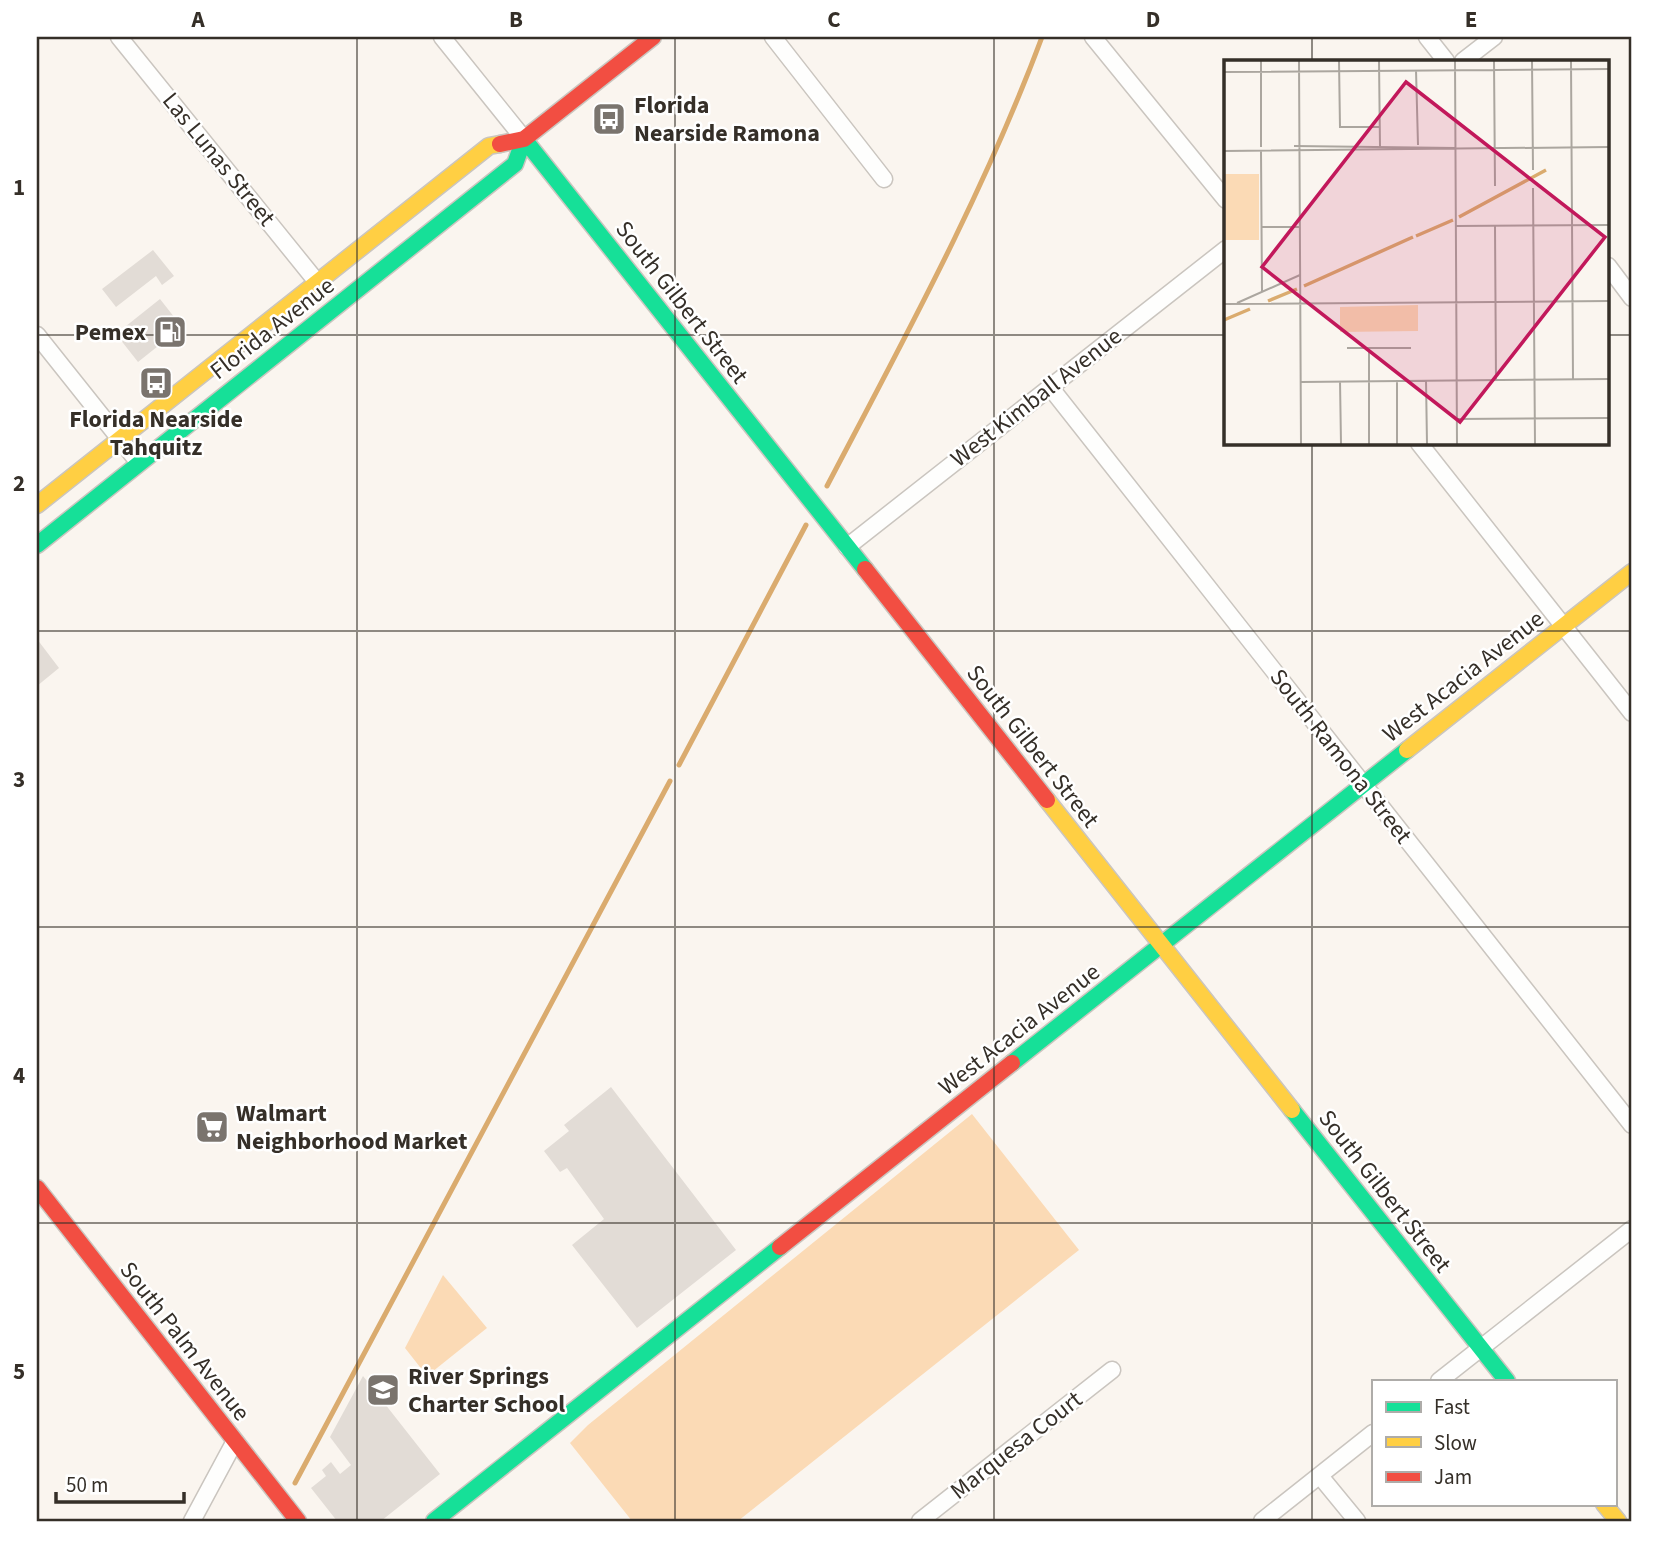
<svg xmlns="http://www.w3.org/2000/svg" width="1669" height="1558" font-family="'Source Sans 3',sans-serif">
	<rect width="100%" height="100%" fill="#faf5ef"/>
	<path fill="#fbdab5" d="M972,1114L1079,1250L738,1521H632L570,1443L588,1425Z
		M443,1275L487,1328L427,1376L405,1348Z"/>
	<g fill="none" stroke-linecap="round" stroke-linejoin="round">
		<path stroke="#daab6e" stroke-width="5" d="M827,486C904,339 984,193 1042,37
			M679,765L806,525
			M295,1483L670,781"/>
	</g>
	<path fill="#e2dcd6" d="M153,250L174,276L162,285L156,276L116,307L102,289Z
		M160,299L182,327L138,362L116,334Z
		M37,639L59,668L37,686Z
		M611,1087L736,1250L637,1328L572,1245L604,1219L567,1168L560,1172L544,1151L569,1131L564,1125Z
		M363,1376L440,1474L381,1521H337L311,1488L326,1476L322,1470L331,1462L340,1474L351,1465L330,1437Z"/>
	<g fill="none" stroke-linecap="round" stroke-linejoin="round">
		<defs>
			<path id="street" d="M119,37L317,282
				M442,37L524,139
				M773,37L884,179
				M1093,37L1226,200
				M1427,37L1446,61
				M1463,61L1494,37
				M1608,266L1632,298
				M37,335L139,463
				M1050,387L1632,1125
				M1419,443L1632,713
				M847,547L1226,249
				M1439,1381L1632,1229
				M1320,1476L1357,1521
				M192,1521L235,1441
				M920,1521L1112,1370
				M1262,1521L1373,1433"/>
			<path id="fast" d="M524,139L865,569
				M37,545L515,164L524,139
				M1012,1063L1407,750
				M1292,1110L1507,1381
				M434,1521L780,1247"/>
			<path id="slow" d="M37,505L489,146L500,144
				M1407,750L1632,572
				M1047,800L1292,1110
				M1604,1504L1618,1521"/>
			<path id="jam" d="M500,144L524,139L653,37
				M865,569L1047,800
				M37,1188L298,1521
				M780,1247L1012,1063"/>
		</defs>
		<use href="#street" stroke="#cac5bf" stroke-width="19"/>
		<use href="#fast" stroke="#cac5bf" stroke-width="19"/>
		<use href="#slow" stroke="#cac5bf" stroke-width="19"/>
		<use href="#jam" stroke="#cac5bf" stroke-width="19"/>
		<use href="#street" stroke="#fefefd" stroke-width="16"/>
		<use href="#fast" stroke="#16e098" stroke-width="16"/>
		<use href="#slow" stroke="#ffcf43" stroke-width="16"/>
		<use href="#jam" stroke="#f24e42" stroke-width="16"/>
	</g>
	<path fill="none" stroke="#352f28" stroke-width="2" stroke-opacity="0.55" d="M357,37V1521M675,37V1521M994,37V1521M1312,37V61M37,335H1226M1608,335H1632M1312,443V1521M37,631H1632M37,927H1632M37,1223H1632"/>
	<defs>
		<symbol id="bus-square" viewBox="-11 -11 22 22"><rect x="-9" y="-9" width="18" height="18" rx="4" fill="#7a746e" stroke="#fff"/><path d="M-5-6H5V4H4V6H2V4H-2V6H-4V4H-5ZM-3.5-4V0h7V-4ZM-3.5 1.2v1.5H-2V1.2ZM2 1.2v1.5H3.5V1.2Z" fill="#fff"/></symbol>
		<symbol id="fuel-square" viewBox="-11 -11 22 22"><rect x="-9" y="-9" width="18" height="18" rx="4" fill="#7a746e" stroke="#fff"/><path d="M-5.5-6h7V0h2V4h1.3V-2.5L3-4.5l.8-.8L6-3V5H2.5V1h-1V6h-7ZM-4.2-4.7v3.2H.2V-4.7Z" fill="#fff"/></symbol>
		<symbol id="supermarket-square" viewBox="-11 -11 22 22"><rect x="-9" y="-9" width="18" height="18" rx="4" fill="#7a746e" stroke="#fff"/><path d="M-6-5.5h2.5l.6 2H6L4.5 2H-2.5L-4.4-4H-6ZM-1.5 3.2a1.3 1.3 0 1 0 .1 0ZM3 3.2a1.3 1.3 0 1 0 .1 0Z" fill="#fff"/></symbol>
		<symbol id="school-square" viewBox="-11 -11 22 22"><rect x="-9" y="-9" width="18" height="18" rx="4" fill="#7a746e" stroke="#fff"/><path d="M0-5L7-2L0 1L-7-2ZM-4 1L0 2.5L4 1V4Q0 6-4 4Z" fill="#fff"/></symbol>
	</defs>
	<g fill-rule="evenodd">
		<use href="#bus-square" x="590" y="100" width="38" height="38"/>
		<use href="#fuel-square" x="151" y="313" width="38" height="38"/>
		<use href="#bus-square" x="137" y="364" width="38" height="38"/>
		<use href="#supermarket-square" x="193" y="1108" width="38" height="38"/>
		<use href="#school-square" x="364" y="1371" width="38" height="38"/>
	</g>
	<g text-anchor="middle" stroke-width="5" stroke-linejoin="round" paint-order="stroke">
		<g font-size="24" font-weight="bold" fill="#352f28" stroke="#fff" text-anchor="start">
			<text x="634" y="113">Florida<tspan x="634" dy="28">Nearside Ramona</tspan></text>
			<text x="146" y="340" text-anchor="end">Pemex</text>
			<text x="156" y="427" text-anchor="middle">Florida Nearside<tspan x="156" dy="28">Tahquitz</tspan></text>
			<text x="236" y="1121">Walmart<tspan x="236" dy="28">Neighborhood Market</tspan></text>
			<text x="408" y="1384">River Springs<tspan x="408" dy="28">Charter School</tspan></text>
		</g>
		<g font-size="24" fill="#352f28" stroke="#fff">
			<text transform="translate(219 159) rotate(51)" y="8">Las Lunas Street</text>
			<text transform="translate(682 302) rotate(52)" y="8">South Gilbert Street</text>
			<text transform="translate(272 328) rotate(-38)" y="8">Florida Avenue</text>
			<text transform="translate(1036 397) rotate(-38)" y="8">West Kimball Avenue</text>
			<text transform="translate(1463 676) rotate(-38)" y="8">West Acacia Avenue</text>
			<text transform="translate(1033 746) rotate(52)" y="8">South Gilbert Street</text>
			<text transform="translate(1341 756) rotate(52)" y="8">South Ramona Street</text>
			<text transform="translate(1019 1029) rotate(-38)" y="8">West Acacia Avenue</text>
			<text transform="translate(1385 1191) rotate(52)" y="8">South Gilbert Street</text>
			<text transform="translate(185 1341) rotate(52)" y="8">South Palm Avenue</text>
			<text transform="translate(1016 1445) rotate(-38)" y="8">Marquesa Court</text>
		</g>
	</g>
	<g transform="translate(1224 60)">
		<rect width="385" height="385" fill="#faf5ef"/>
		<path d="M1,114H35V180H1ZM194,245V271L116,272V247Z" fill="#fbdab5"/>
		<path fill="none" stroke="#daab6e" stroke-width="3.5" d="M235,157L322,110M192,176L229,160M80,226L189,177M44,241L73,229M0,260L26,249"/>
		<path fill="none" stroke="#aba69f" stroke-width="2" d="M75,1L77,384M115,1L116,67H156M155,1L156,87M231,1L233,384M270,1L271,126M308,1L309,110M347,1L349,319M192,10L194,85M0,12L385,9M385,25V61M70,86L232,88M37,87V1M0,91L385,87M37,91L38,232M309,128L311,384M232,166L385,165M271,166L272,320M38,167H76M13,243L76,215M0,244L385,241M123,288H187M145,288V384M173,320V384M202,320L203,384M116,321L117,384M77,322L385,319M233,359L385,358"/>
		<path fill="#c2185b" fill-opacity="0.15" stroke="#c2185b" stroke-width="3.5" d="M182,22L381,177L236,362L38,207Z"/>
		<rect width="385" height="385" fill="none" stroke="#352f28" stroke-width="3.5"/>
	</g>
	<rect width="1669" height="1558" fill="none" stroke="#ffffff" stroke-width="77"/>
	<rect x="1372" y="1380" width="245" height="126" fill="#ffffff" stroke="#aeaca9" stroke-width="2"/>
	<rect x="1386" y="1402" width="35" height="10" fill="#16e098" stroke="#aeaca9" stroke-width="2"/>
	<text x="1434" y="1414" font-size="21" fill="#352f28">Fast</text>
	<rect x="1386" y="1437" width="35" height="10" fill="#ffcf43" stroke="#aeaca9" stroke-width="2"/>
	<text x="1434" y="1450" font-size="21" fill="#352f28">Slow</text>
	<rect x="1386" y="1472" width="35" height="10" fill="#f24e42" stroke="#aeaca9" stroke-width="2"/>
	<text x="1434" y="1484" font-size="21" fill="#352f28">Jam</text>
	<path d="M56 1492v10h128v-10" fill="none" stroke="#352f28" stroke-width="3.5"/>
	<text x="66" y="1492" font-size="21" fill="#352f28" stroke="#ffffff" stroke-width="5" paint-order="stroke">50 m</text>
	<rect x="38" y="38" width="1592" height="1482" fill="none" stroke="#352f28" stroke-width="2.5"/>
	<g font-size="23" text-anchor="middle" font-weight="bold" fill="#352f28">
		<text x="198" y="27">A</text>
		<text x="516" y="27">B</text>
		<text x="834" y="27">C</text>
		<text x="1153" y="27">D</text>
		<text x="1471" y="27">E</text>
		<text x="19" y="195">1</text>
		<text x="19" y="491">2</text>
		<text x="19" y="787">3</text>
		<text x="19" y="1083">4</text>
		<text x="19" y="1379">5</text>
	</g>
</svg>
